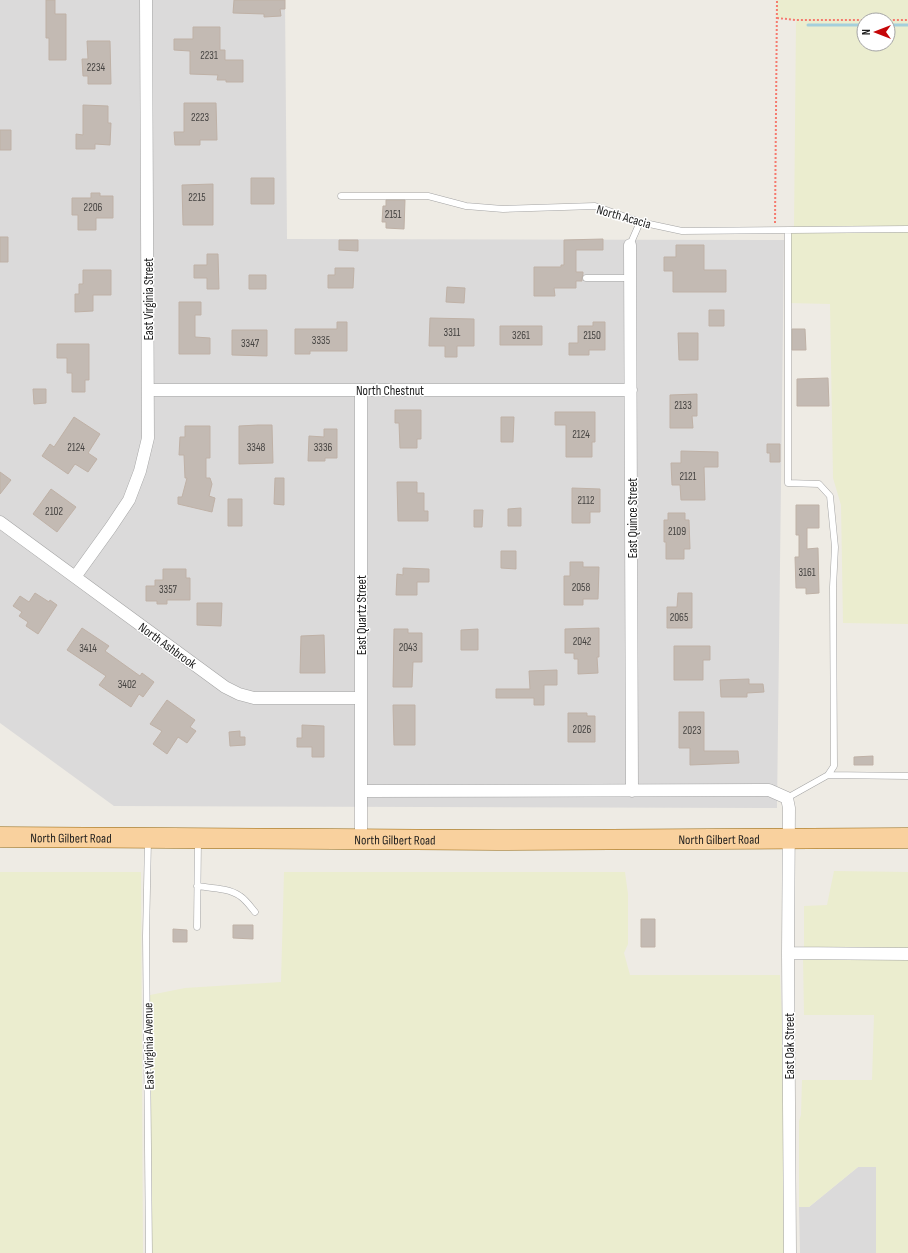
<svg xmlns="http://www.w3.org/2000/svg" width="908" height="1253" font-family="'Sofia Sans Condensed',sans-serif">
	<rect width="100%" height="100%" fill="#eeebe4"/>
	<path fill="#dbdada" d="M0,0H285L287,239L784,240L777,808L114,806L0,723Z
		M858,1167H877L876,1253H800L799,1207H809Z"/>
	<path fill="#ebedcf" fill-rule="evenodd" d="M777,0H908V624L843,623L841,505L833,478L830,304L788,303V231L794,230L796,20L777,18ZM864,20H888V44H864Z
		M834,871L908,872V951H804V906L827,905Z
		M0,872H141L143,1253H0Z
		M284,872H625L628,894V944L624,953L630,975H780L784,1061V1253H152L150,995L185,988L281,982Z
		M803,957H908V1253H876V1167H858L809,1207H799V1121L801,1115L802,1080H872L874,1015H804Z"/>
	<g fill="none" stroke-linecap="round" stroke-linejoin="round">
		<path stroke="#a5cfdb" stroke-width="3" d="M808,25H864
			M888,25H908"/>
	</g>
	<path fill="#c3bab3" stroke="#bfb1a6" d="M46,0H55V14H66V60H49V38H46Z
		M234,0H285V9H280L281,16L264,17V14L233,13Z
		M193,27H220V50H225V60H243V82H226V80H217L218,75L190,74V51L174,50V39H193Z
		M87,41H110L111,84H88V76H83L82,59H88Z
		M184,103H216L217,140H200V145H175L174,132H184Z
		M83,105L108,106V123H111L110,145L95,144V149H76V134L83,135Z
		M0,130H11V150H0Z
		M251,178H274V204H251Z
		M213,184V225H183L182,185Z
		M91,193H100V196H113V218H96V230H78V215H72V198H91Z
		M386,200H405L404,229L386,228V222H382L383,206H386Z
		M0,237H8V262H0Z
		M603,239V250H576V272H583V274L582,278V281H576V288H554L555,296H534V267H561V265H564V240Z
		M339,240H358V251L339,250Z
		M676,245H704V270H726V292H673V271H664V257H676Z
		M207,254H218L219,289H207V278H194V265H207Z
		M335,268H354L353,288H328V275H335Z
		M83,270H111V295H93V311L75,312V294H79V284H83Z
		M249,275H266V289H249Z
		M447,287L465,288L464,303L446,302Z
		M179,302H201V315H195V337L210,338V354H179Z
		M709,310H724V326H709Z
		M430,318L474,319V346H457V357H445V346H429Z
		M337,322H347V351H310V354H295V329H337Z
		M593,322H605V350H589V355H569V343H578V326H593Z
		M500,326H542V345H500Z
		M792,329H805L806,350H792Z
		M232,330H267V356L232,355Z
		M678,333H698V360H679Z
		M57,344H89V380H85V392H72V373H67V358H57Z
		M828,378L829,406H797V379Z
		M33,389H46V403L34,404Z
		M697,394V416H692L693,428H670V395Z
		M395,410H421V439H417V448H400L399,423H395Z
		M555,412H595V442H592V457H566V425H555Z
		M74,417L100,434L88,453L97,459L88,472L75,464L68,474L42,456L50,444L54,447Z
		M501,417H514L513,442H501Z
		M258,425H272L273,463L239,464V426Z
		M185,426H210V458H206V478H210L212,484L209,496L215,498L212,512L178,504V497H182L187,478H185L184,455H179L180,437H185Z
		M324,429H337V458H325V461H308L309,436L324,437Z
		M767,444H780V462H770V453H767Z
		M681,451L718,452V467H704L705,500H681L680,485H672L671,463H681Z
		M0,472L11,480L0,494Z
		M275,478H284V505L274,504Z
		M397,482H417V493H424V511H428V521H398Z
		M572,488L600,489V512H590V523H572Z
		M51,489L76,507L57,532L33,514Z
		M228,499H242V526H228Z
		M796,505H819V528H807V549L818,548L819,593L806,594V588H796L795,557H799V535H796Z
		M521,508V526H508V509Z
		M474,510H483L482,527H474Z
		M668,513H685V520H689L690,549H684V559H666V542H664V520H668Z
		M501,551H516V569L501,568Z
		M570,562H583V567H599L598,599H583V605H564V576H570Z
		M403,568L429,569V582H417V595H396L397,574L403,575Z
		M163,569H186V578H190V600H167V604H157V601H146V586H155V580H163Z
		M35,593L49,602L50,600L57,605L38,634L26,626L28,622L19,616L22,612L13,606L20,596L29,602Z
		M678,593H692V628H667V607H677Z
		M197,603H222L221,626L197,625Z
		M82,628L109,646L105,651L140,676L142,673L154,682L143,697L139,694L131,707L99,685L106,676L67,650Z
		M599,628V657H597L598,673L578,674V659H574V653H565V629Z
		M394,629H408V633H422V662H413L412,687H393Z
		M478,629V650H461V630Z
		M324,635L325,673H300L301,636Z
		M674,646H710V660H703V680H674Z
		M557,670V685H544V705H534V698H496V689H530L529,671Z
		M749,679V684H763L764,692L747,693V697H721L720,680Z
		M167,700L195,720L190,727L196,731L187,743L178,737L167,754L153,744L162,731L150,724Z
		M393,705H415V745H394Z
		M679,712H704V751H738L739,763L690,765V748H679Z
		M568,713H587V716H595V742H568Z
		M302,725L324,726V757H312V747H297V738H302Z
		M240,731V737H245V745L230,746L229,732Z
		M873,756V765H854V757Z
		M641,919H655V947H641Z
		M233,925H253V939L233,938Z
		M173,929L187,930V942H173Z"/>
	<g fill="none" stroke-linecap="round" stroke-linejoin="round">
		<defs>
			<path id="lane" d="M341,196H428L466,206L503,209L595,206L640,222L682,231L908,229
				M630,245L640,222
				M586,278H631
				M828,775L908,776
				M787,798L828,775L834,766L833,587L835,547L830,496L819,484L788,483V231
				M148,840L146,936L149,1253
				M197,886C210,888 229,888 240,896C246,900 250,906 255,912
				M197,927L198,840"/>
			<path id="street" d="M630,245L632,791
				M149,390H631
				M0,522L225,687L239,694L254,698H361
				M75,577L111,527L129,500L140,471L148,438L146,0
				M361,791L769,790L787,798L789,808L788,953L790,1253
				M361,840V390
				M788,953L908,954"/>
			<g id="primary">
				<path id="s1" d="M0,837L497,840L908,838"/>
			</g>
		</defs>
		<use href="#lane" stroke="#a4a4a4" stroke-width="7"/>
		<use href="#street" stroke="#a4a4a4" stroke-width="13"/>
		<use href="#primary" stroke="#926205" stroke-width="21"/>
		<path stroke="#f57a6e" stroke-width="2" stroke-dasharray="2 2" stroke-linecap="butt" d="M777,18L796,20H908
			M775,223L777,0"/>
		<use href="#lane" stroke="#fff" stroke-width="6"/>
		<use href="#street" stroke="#fff" stroke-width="12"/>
		<use href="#primary" stroke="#f9d19e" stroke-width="20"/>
	</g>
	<g text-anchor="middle" stroke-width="3" stroke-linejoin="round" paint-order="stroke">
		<g font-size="11" fill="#464442">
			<text x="209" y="59">2231</text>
			<text x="96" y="71">2234</text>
			<text x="200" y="121">2223</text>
			<text x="197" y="201">2215</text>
			<text x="93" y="211">2206</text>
			<text x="393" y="218">2151</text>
			<text x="452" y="336">3311</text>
			<text x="521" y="339">3261</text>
			<text x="592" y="339">2150</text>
			<text x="321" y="344">3335</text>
			<text x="250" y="347">3347</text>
			<text x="683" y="409">2133</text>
			<text x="581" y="438">2124</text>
			<text x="76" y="451">2124</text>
			<text x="256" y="451">3348</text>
			<text x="323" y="451">3336</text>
			<text x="688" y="480">2121</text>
			<text x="586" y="504">2112</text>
			<text x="54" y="515">2102</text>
			<text x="677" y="535">2109</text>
			<text x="807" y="576">3161</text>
			<text x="581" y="591">2058</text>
			<text x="168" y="593">3357</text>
			<text x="679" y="621">2065</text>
			<text x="582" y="645">2042</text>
			<text x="408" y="651">2043</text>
			<text x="88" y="652">3414</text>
			<text x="127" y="688">3402</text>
			<text x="582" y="733">2026</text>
			<text x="692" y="734">2023</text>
		</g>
		<g font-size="13" fill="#1d1d1d" stroke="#fff">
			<text transform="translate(624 216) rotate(16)" y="5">North Acacia</text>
			<text transform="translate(148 299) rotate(-90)" y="5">East Virginia Street</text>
			<text x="390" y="395">North Chestnut</text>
			<text transform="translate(632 518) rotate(-90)" y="5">East Quince Street</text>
			<text transform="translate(361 615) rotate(-90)" y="5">East Quartz Street</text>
			<text transform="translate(168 645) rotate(36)" y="5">North Ashbrook</text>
			<text dy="5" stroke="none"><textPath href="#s1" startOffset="71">North Gilbert Road</textPath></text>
			<text dy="5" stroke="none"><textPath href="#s1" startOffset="719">North Gilbert Road</textPath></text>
			<text dy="5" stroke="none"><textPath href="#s1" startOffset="395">North Gilbert Road</textPath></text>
			<text transform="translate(148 1046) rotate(-91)" y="5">East Virginia Avenue</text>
			<text transform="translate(789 1046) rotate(-90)" y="5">East Oak Street</text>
		</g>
	</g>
	<g transform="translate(876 32) rotate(270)"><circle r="19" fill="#ffffff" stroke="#a5a5a5"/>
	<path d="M0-3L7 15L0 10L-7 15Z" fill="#c50608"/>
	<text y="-6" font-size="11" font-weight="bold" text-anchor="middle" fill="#1d1d1d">N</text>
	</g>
</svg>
